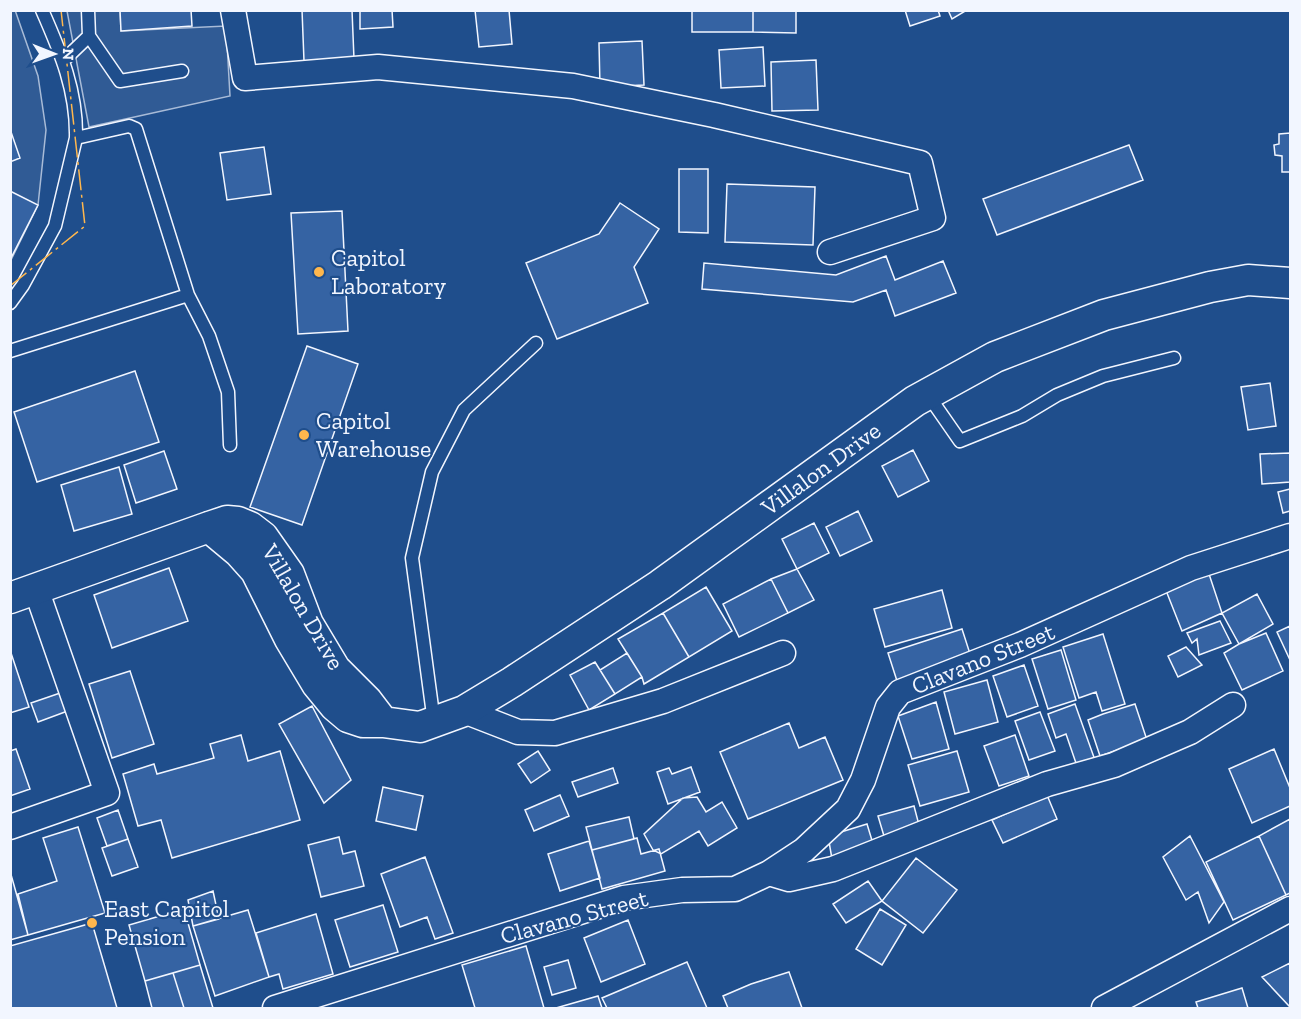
<svg xmlns="http://www.w3.org/2000/svg" width="1301" height="1019" font-family="'Zilla Slab',serif">
	<rect width="100%" height="100%" fill="#1f4e8c"/>
	<path fill="#305b95" stroke="#a8bbd7" stroke-width="1.5" d="M15,10L38,76L46,130L38,205L11,260L10,11Z
		M67,11H120L121,31L226,26L230,96L89,127Z"/>
	<path fill="#3563a3" stroke="#f2f6ff" stroke-width="1.5" d="M120,10H191L192,26L121,31Z
		M302,10H352L354,59L304,61Z
		M360,10H392L393,27L360,29Z
		M475,10H509L512,44L479,47Z
		M692,10H753V32H692Z
		M753,10H796V33L753,32Z
		M905,10H938L940,16L910,26Z
		M948,10H967L952,19Z
		M642,41L644,85L600,87L599,43Z
		M763,47L765,86L721,88L719,50Z
		M816,60L818,110L772,111L771,62Z
		M10,129L20,158L10,162Z
		M1290,133V172H1282V156L1275,155L1274,145L1279,144V134Z
		M1129,145L1143,180L997,235L983,199Z
		M264,147L271,194L227,200L220,153Z
		M679,169H708V233L679,232Z
		M727,184L815,187L813,245L725,242Z
		M10,191L38,205L10,260Z
		M620,203L659,229L634,267L648,303L557,339L526,263L599,234Z
		M342,211L348,331L298,334L291,213Z
		M886,256L895,280L943,261L956,293L895,316L886,290L853,302L702,289L704,263L836,275Z
		M307,346L358,364L302,525L250,507Z
		M135,371L159,442L37,482L14,412Z
		M1270,383L1276,426L1248,430L1241,387Z
		M913,450L929,481L898,497L882,466Z
		M164,451L177,489L136,503L124,465Z
		M1290,453V482L1262,484L1260,454Z
		M119,467L132,514L74,531L61,485Z
		M1290,489V511L1283,513L1278,492Z
		M858,511L872,541L840,556L826,527Z
		M814,523L829,553L797,569L782,539Z
		M169,568L188,621L112,648L94,595Z
		M797,569L814,600L788,613L771,579Z
		M1208,571L1222,613L1182,631L1165,588Z
		M771,579L788,613L739,637L723,604Z
		M706,587L732,631L689,657L663,613Z
		M942,590L952,628L885,647L874,609Z
		M1257,594L1273,624L1239,644L1222,613Z
		M663,613L689,657L644,684L642,677L618,639Z
		M1220,621L1231,643L1199,655L1197,639L1192,643L1187,633Z
		M1290,626V660L1277,632Z
		M962,629L972,660L898,684L888,653Z
		M1266,633L1283,671L1242,690L1224,653L1239,644Z
		M1103,634L1125,704L1102,711L1096,692L1079,698L1063,647Z
		M1186,647L1202,665L1178,677L1168,656Z
		M10,650L29,707L10,713Z
		M1061,650L1076,700L1048,709L1032,659Z
		M627,653L642,677L615,694L600,670Z
		M595,662L615,694L589,710L570,675Z
		M1024,665L1038,706L1007,717L993,676Z
		M130,671L154,744L112,758L89,684Z
		M987,680L998,722L955,734L944,692Z
		M66,691L73,709L38,722L31,703Z
		M936,702L949,749L912,759L898,716Z
		M1075,704L1096,763L1078,769L1066,734L1056,738L1048,714Z
		M1135,704L1147,740L1100,756L1088,720L1103,714Z
		M312,706L351,780L324,803L279,724Z
		M1040,712L1055,751L1029,760L1015,721Z
		M789,723L799,748L825,737L843,780L748,819L720,752Z
		M241,735L248,761L280,751L300,820L172,858L161,820L138,826L123,774L154,764L157,774L214,758L210,744Z
		M1015,735L1029,776L999,786L984,746Z
		M16,749L30,789L10,796V751Z
		M1274,749L1290,788V806L1252,823L1229,769Z
		M538,751L550,770L531,783L518,764Z
		M957,751L969,792L920,806L908,765Z
		M691,767L700,792L668,804L657,772L669,768L672,774Z
		M613,768L618,783L578,797L572,782Z
		M383,787L423,796L416,830L376,821Z
		M560,795L569,816L534,831L525,810Z
		M1047,795L1057,819L1003,843L992,820Z
		M697,797L706,812L722,802L737,828L708,846L699,831L661,854L653,850L644,834L683,798Z
		M914,806L919,825L884,836L878,816Z
		M118,810L128,839L107,846L97,818Z
		M629,817L634,839L592,850L586,827Z
		M1290,819V893L1286,895L1259,836Z
		M867,824L874,847L832,859L828,836Z
		M78,827L105,913L28,935L18,894L57,881L43,838Z
		M1190,836L1224,902L1209,923L1198,892L1186,900L1163,857Z
		M1259,836L1286,895L1233,920L1206,862Z
		M339,837L343,854L355,851L364,886L321,897L308,845Z
		M637,838L641,854L659,849L665,871L602,889L592,850Z
		M128,839L138,867L112,876L102,848Z
		M589,841L600,878L560,891L548,854Z
		M425,857L453,933L435,939L427,917L400,927L381,874Z
		M916,858L957,890L923,933L882,901Z
		M10,871L28,935L10,940Z
		M868,881L882,901L846,923L833,904Z
		M213,891L219,919L193,926L188,900Z
		M383,905L398,952L350,967L335,920Z
		M184,909L200,965L145,981L129,925Z
		M880,909L906,925L882,965L856,949Z
		M248,910L269,977L215,996L193,926Z
		M316,914L333,974L283,989L279,974L269,977L256,933Z
		M628,920L645,964L601,982L584,938Z
		M92,923L117,1008H10V946Z
		M526,946L544,1008H475L462,965Z
		M568,960L576,988L552,995L544,967Z
		M687,962L707,1008H607L602,998Z
		M1290,963V1007L1262,977Z
		M200,965L213,1008H184L173,973Z
		M789,972L802,1008H728L723,996L751,984Z
		M173,973L184,1008H152L145,981Z
		M1242,988L1248,1008H1198L1196,1002Z
		M598,996L602,1008H556Z"/>
	<g fill="none" stroke-linecap="round" stroke-linejoin="round">
		<defs>
			<path id="service" d="M88,10L89,36L120,81L182,71
				M64,60L89,36
				M76,138L129,126L136,129L188,295L209,336L228,392L230,445
				M10,303L23,285L55,226L76,138C77,91 61,53 42,10
				M10,351L188,295
				M928,395L960,441L1022,416L1057,395L1103,376L1174,358
				M434,722L412,558L432,472L464,410L536,343"/>
			<path id="minor" d="M233,10L245,78L378,67L573,86L714,115L920,163L933,218L830,252
				M464,711L518,732L555,733L663,701L783,653
				M10,827L107,793L36,589
				M769,873L789,879L833,869L1047,784L1114,765L1190,732L1233,705
				M275,1008L624,898L682,890L735,889L769,873L804,850L848,809L863,780L888,707L900,692L1020,645L1191,568L1290,536
				M1104,1008L1290,909"/>
			<path id="tertiary" d="M209,527L239,552L256,571L290,639L317,684L335,706L348,717L363,722H383L420,727L464,711L512,682L660,585L915,401L995,357L1104,315L1210,287L1248,280L1290,283
				M10,598L209,527L227,521L238,522L250,527L263,537L289,574L308,624L335,669L367,701L383,722"/>
		</defs>
		<use href="#service" stroke="#f2f6ff" stroke-width="15"/>
		<use href="#minor" stroke="#f2f6ff" stroke-width="27"/>
		<use href="#tertiary" stroke="#f2f6ff" stroke-width="33"/>
		<use href="#service" stroke="#1f4e8c" stroke-width="12"/>
		<use href="#minor" stroke="#1f4e8c" stroke-width="24"/>
		<use href="#tertiary" stroke="#1f4e8c" stroke-width="30"/>
		<path stroke="#ffb74d" stroke-width="1.5" stroke-dasharray="21 4.5 3 4.5" stroke-linecap="butt" d="M10,286L85,226L61,10"/>
	</g>
	<g fill="#ffb74d" stroke="#1f4e8c" stroke-width="2">
		<circle cx="319" cy="272" r="6"/>
		<circle cx="304" cy="435" r="6"/>
		<circle cx="92" cy="923" r="6"/>
	</g>
	<g text-anchor="middle" stroke-width="4.5" stroke-linejoin="round" paint-order="stroke">
		<g font-size="24" fill="#f2f6ff" stroke="#1f4e8c" text-anchor="start">
			<text x="331" y="266">Capitol<tspan x="331" dy="28">Laboratory</tspan></text>
			<text x="316" y="429">Capitol<tspan x="316" dy="28">Warehouse</tspan></text>
			<text x="104" y="917">East Capitol<tspan x="104" dy="28">Pension</tspan></text>
		</g>
		<g font-size="24" fill="#f2f6ff" stroke="#1f4e8c">
			<text transform="translate(821 469) rotate(-36)" y="8">Villalon Drive</text>
			<text transform="translate(303 607) rotate(60)" y="8">Villalon Drive</text>
			<text transform="translate(983 659) rotate(-22)" y="8">Clavano Street</text>
			<text transform="translate(574 917) rotate(-15)" y="8">Clavano Street</text>
		</g>
	</g>
	<rect width="1301" height="1019" fill="none" stroke="#f2f6ff" stroke-width="24"/>
	<g transform="translate(54 54) rotate(91)" stroke="#1f4e8c" stroke-width="4.5" paint-order="stroke">
	<path d="M0-4.5L10 22L0 15L-10 22Z" fill="#f2f6ff"/>
	<text y="-9" font-size="16" font-weight="bold" text-anchor="middle" fill="#f2f6ff">N</text>
	</g>
</svg>
